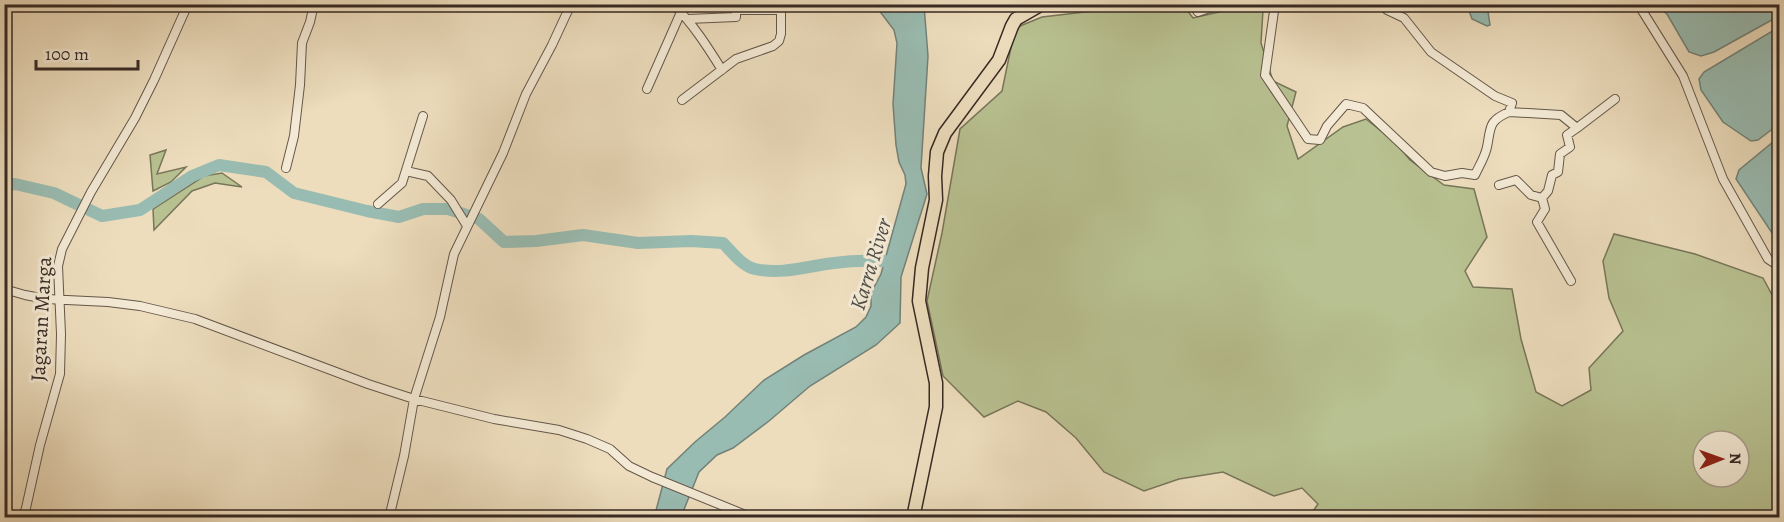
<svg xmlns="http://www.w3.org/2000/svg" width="1784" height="522" font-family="Alegreya,serif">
	<rect width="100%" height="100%" fill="#edddbd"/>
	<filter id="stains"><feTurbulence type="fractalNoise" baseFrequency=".00333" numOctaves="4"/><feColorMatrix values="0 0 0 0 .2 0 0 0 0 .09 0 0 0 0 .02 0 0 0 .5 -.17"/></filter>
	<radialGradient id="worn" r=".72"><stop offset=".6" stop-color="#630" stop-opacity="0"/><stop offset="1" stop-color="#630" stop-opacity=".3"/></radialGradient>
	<path fill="#b8c191" stroke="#78765a" stroke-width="1.5" fill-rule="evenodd" d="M1145,5H1183L1193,18L1241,7L1263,10L1261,43L1273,81L1296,92L1287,126L1298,159L1343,127L1366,119L1395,142L1410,160L1444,185L1474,189L1487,237L1465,271L1473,287L1512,289L1521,339L1536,392L1562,406L1591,390L1589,368L1623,331L1609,298L1603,261L1614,234L1695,254L1763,278L1779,308V517H1309L1318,504L1302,488L1274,496L1223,472L1179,479L1144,491L1104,472L1076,438L1046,412L1018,401L984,417L943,376L927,301L942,233L960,129L1002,91L1015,28L1042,17ZM1703,441H1739V477H1703Z
		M166,150L157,174L186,167L171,182L153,191L150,155Z
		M222,173L242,187L215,183L192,191L154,230L153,209L204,176Z"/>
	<path fill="#99bcb2" stroke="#728279" stroke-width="1.5" d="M875,5H890L896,10L898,5H924L928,56L921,168L927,194L901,277L900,323L876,345L810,386L769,421L733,448L717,455L699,472L681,517L654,518L667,469L695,442L725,417L764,380L804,355L856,327L866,317L871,306V293L881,274L906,184L905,175L899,162L896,145L893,104L897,43L894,30Z
		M1467,5H1487L1490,25L1487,26L1472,19Z
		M1654,5H1779V16L1714,52L1701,56L1689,52L1667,14Z
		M1779,27V124L1758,140L1751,141L1723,122L1701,90L1699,79L1704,72Z
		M1779,137L1780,234L1778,236L1772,233L1736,179L1739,170Z"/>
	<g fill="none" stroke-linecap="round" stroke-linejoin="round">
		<path stroke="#99bcb2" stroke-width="12" d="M4,186L15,184L54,193L102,216L140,210L192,176L219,165L266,172L294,193L367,211L399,217L423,209H448L479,219L504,242L536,241L583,235L638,243L691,241L723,243C732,252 742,266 755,269C782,275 808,266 834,263C855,260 874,260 895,262"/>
		<defs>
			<path id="minor" d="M673,4C693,24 707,46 722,70
				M1192,4L1198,12L1221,4
				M1275,4L1265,75L1308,139L1320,140L1327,126L1346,104L1363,108L1431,172L1445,176L1462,173L1475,175C1479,166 1485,157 1487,147C1491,127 1488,121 1509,112
				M1381,4L1387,10L1404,18L1431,52L1495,96L1512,103L1509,112L1561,115L1577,128L1615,99
				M1638,4L1683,76L1723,179L1768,259L1780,267
				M736,10H781
				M688,19L736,17V4
				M647,89L681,12
				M682,100L736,59L773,46L779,41L781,34V4
				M286,168L294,136L300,85L302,43L310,22L314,4
				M406,171L428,176L451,200L467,226
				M1499,185L1516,180L1531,195L1542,198
				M378,204L402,183L423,116
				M1571,281L1537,222L1545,209L1542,198L1548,191L1552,175L1558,172L1560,154L1570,147L1567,135L1577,128
				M4,289L25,295L46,299L108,302L140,306L195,319L368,384L414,399L494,419L559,430L587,439L610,449L629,466L652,477L753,518
				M23,518L26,508L40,445L60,374L61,334L58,266L62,249L91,192L135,118L154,80L188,4
				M389,518L404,456L414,399L440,317L454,254L503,153L526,94L552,45L571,4"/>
			<path id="primary" d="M913,518L936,407V383L919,301L922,268L936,200L935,176L937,152L945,133L999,60L1012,26L1016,19L1042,4"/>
		</defs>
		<use href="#minor" stroke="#64574a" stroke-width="10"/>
		<use href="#primary" stroke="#372a24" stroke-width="15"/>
		<use href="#minor" stroke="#f3e9d4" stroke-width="8"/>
		<use href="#primary" stroke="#edddbd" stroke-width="12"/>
	</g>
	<g text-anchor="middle" stroke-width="6" stroke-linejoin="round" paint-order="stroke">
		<g font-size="21" fill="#372a24" stroke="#f3e9d4">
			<text transform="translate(41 319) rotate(-87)" y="7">Jagaran Marga</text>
		</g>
		<g font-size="22" font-style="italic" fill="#504e48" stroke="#f3e9d4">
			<text transform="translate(870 264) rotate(-73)" y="8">Karra River</text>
		</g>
	</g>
	<rect width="1784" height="522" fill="none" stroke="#edddbd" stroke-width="24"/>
	<rect x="6" y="6" width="1772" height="510" fill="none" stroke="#372a24" stroke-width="3"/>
	<rect x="12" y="12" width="1760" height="498" fill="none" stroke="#372a24" stroke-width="1.5"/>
	<g transform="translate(1721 459) rotate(89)"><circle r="28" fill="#f3e9d4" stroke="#a89d8e" stroke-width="1.5"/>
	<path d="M0-4.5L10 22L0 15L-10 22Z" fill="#8f2418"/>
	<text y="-9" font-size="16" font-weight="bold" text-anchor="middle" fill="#372a24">N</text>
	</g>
	<path d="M36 60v9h102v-9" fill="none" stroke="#372a24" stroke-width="3"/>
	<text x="45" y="60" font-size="18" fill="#372a24" stroke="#f3e9d4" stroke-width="4.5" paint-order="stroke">100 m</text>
	<rect width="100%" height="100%" filter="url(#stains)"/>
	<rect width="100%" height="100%" fill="url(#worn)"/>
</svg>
